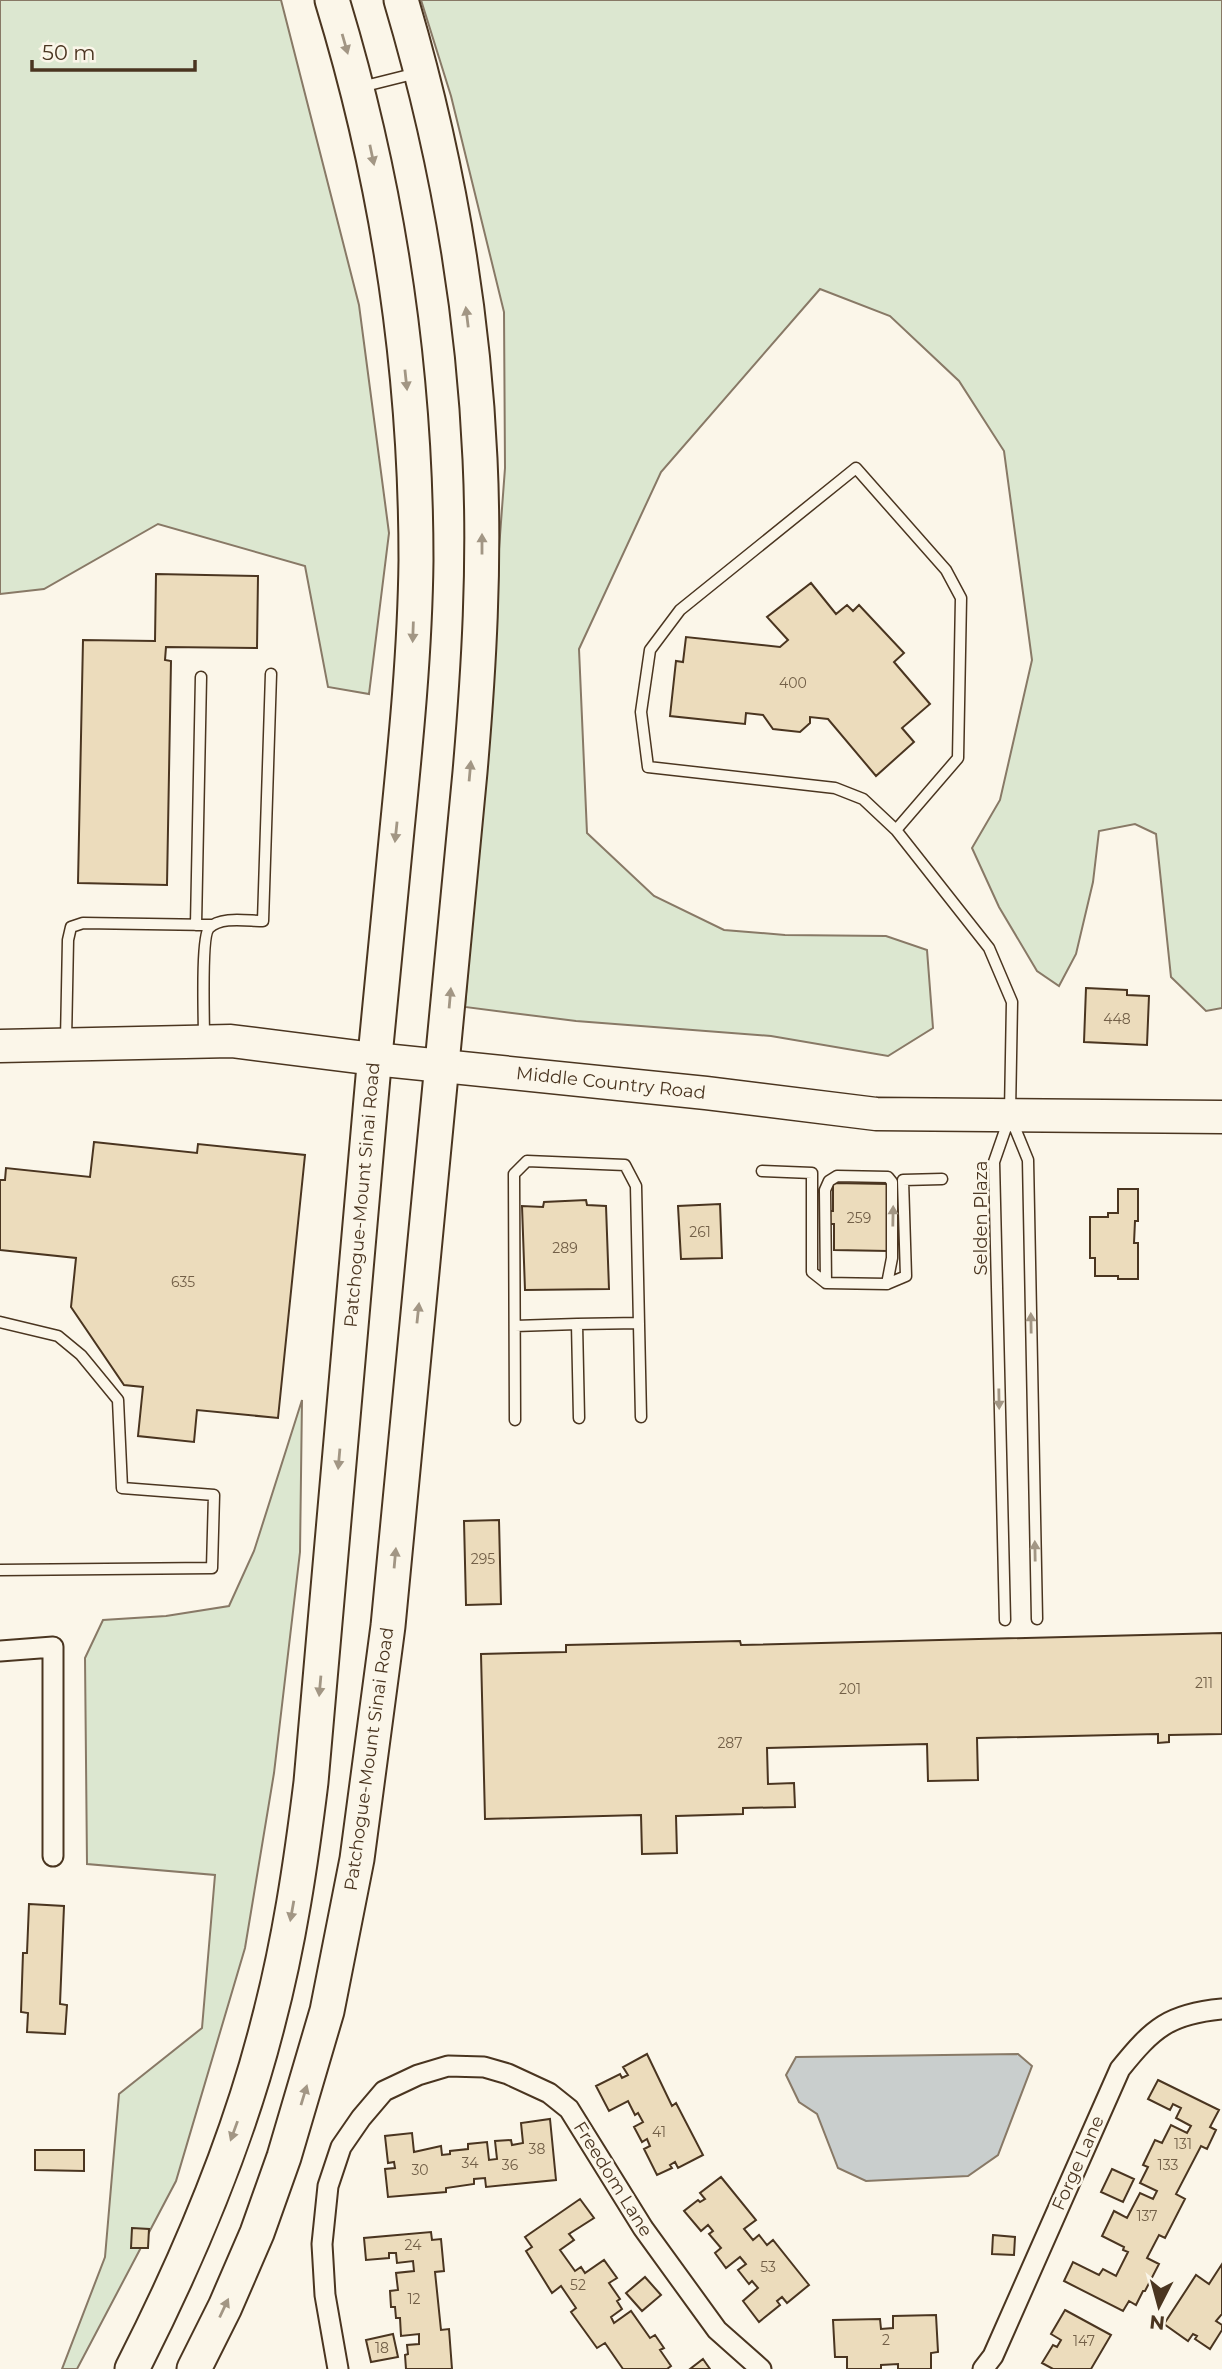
<svg xmlns="http://www.w3.org/2000/svg" width="1222" height="2369" font-family="Montserrat,sans-serif">
	<rect width="100%" height="100%" fill="#fbf6e9"/>
	<path fill="#dce7d0" stroke="#887966" stroke-width="2" d="M0,0H281L359,305L389,533L369,694L328,687L305,566L158,524L44,589L0,594Z
		M421,0H1222V1008L1206,1011L1171,977L1156,834L1135,824L1099,831L1093,882L1076,954L1059,986L1037,971L999,907L972,848L1000,800L1032,660L1004,451L959,381L890,316L820,289L661,472L579,649L587,833L654,896L724,930L785,935L886,936L927,950L933,1028L888,1056L771,1036L576,1021L465,1007L505,468L504,312L451,96Z
		M302,1400L300,1552L274,1773L245,1948L176,2181L77,2369H62L105,2257L119,2094L202,2028L215,1875L87,1864L85,1658L103,1620L166,1616L229,1606L254,1551Z"/>
	<path fill="#c9cecd" stroke="#887966" stroke-width="2" d="M1018,2054L1032,2066L998,2155L968,2176L866,2181L838,2168L817,2114L799,2102L786,2075L796,2057Z"/>
	<path fill="#ecdcbc" stroke="#4a3520" stroke-width="2" d="M156,574L258,576L257,648L166,647L165,660L171,661L167,885L78,883L83,640L155,641Z
		M811,583L836,614L847,605L853,611L859,605L904,653L894,662L930,704L902,728L914,742L876,776L828,719L810,717V723L800,732L773,729L763,715L746,713L745,724L670,716L676,661L683,662L686,637L780,647L788,640L767,617Z
		M1086,988L1127,990V995L1149,996L1147,1045L1084,1042Z
		M94,1142L197,1153L198,1144L305,1155L278,1418L197,1410L194,1442L138,1436L143,1387L124,1385L71,1307L76,1258L0,1250V1180H5L6,1168L90,1177Z
		M833,1183L889,1184L888,1251L834,1250V1224H829V1211H833Z
		M1118,1189H1138V1221H1135L1134,1243H1138V1279H1118V1276H1095V1258H1090V1217H1108V1213H1118Z
		M586,1200L587,1205L606,1206L609,1289L525,1290L522,1206L543,1207L544,1202Z
		M720,1204L722,1258L681,1259L678,1206Z
		M499,1520L501,1604L466,1605L464,1521Z
		M1222,1633V1734L1169,1735V1742L1158,1743V1734L977,1738L978,1780L928,1781L927,1744L767,1748L768,1784L794,1783L795,1807L743,1808V1814L676,1816L677,1853L642,1854L641,1815L485,1819L481,1654L566,1652V1645L740,1641L741,1645Z
		M29,1904L64,1906L60,2004L67,2005L65,2034L27,2032L28,2013L21,2012L23,1953H27Z
		M647,2054L672,2106L676,2103L703,2155L678,2168L675,2162L670,2165L672,2168L657,2175L644,2149L650,2146L647,2139L642,2142L634,2127L643,2122L638,2113L635,2115L628,2101L609,2111L596,2086L620,2074L622,2078L628,2075L623,2067Z
		M1158,2080L1219,2110L1210,2127L1216,2130L1207,2149L1201,2146L1176,2194L1185,2199L1165,2238L1159,2235L1147,2258L1159,2264L1145,2291H1143L1136,2305L1129,2301L1123,2311L1064,2281L1073,2262L1099,2275L1103,2269L1116,2276L1128,2252L1123,2250L1124,2247L1102,2236L1114,2211L1127,2218L1140,2193L1153,2199L1157,2191L1140,2183L1148,2167L1143,2165L1155,2140L1162,2143L1171,2125L1187,2133L1191,2126L1176,2118L1181,2108L1173,2104L1170,2110L1148,2099Z
		M550,2119L556,2180L486,2187L485,2178L474,2179V2184L446,2188V2192L388,2197L385,2169L395,2168L394,2162L388,2163L385,2136L412,2133L414,2152L441,2146L442,2155L450,2154V2151L468,2149V2144L487,2142L489,2160L497,2159L495,2141L511,2140L512,2145L523,2143L521,2123Z
		M35,2150H84V2171L35,2170Z
		M1112,2169L1134,2179L1123,2202L1101,2192Z
		M721,2177L756,2220L744,2229L753,2240L759,2235L767,2245L773,2240L809,2285L787,2303L782,2297L777,2301L780,2305L759,2322L743,2301L758,2288L752,2281L749,2284L738,2270L746,2264L740,2257L726,2268L715,2253L721,2248L709,2234L713,2231L708,2225L701,2231L684,2211L698,2200L700,2202L705,2199L700,2193Z
		M580,2199L594,2218L569,2234L574,2240L560,2250L575,2271L581,2267L585,2273L604,2260L617,2278L609,2283L620,2299L617,2301L622,2309L611,2317L614,2323L631,2311L650,2338L655,2335L664,2348L660,2350L671,2366L667,2369H623L605,2343L597,2348L571,2312L576,2308L561,2286L552,2293L526,2251L532,2247L525,2237Z
		M132,2228L149,2229L148,2248H131Z
		M431,2232L432,2240L441,2239L444,2271L435,2272L441,2330L449,2329L452,2369H406L405,2355L408,2354L407,2345L419,2344V2334L401,2336L400,2318H396L395,2307H391L390,2291L398,2290L396,2273L414,2271L413,2261L397,2263L396,2253H389V2258L366,2260L364,2238Z
		M993,2235L1015,2237L1014,2255L992,2254Z
		M1222,2264V2314L1216,2321L1222,2325V2330L1210,2349L1195,2339L1197,2336L1193,2334L1188,2341L1164,2324L1196,2275L1209,2284Z
		M645,2277L661,2295L642,2311L626,2293Z
		M1065,2310L1111,2335L1091,2369H1053L1042,2363L1053,2345L1057,2347L1061,2340L1051,2334Z
		M936,2315L938,2352L931,2353V2369H898V2364L881,2365V2369H847V2357H835L833,2320L880,2319L881,2329L893,2328V2316Z
		M393,2334L398,2357L371,2362L366,2340Z
		M703,2359L710,2369H690Z"/>
	<g fill="none" stroke-linecap="round" stroke-linejoin="round">
		<defs>
			<path id="service" d="M361,87L417,73
				M896,830L863,799L835,788L648,767L641,712L650,650L680,610L856,468L946,570L961,598L958,758L896,830L989,948L1012,1002L1010,1112
				M196,925L201,677
				M204,1037C204,1020 201,937 209,928C221,916 247,921 263,921L271,674
				M66,1040L68,940L71,927L83,923L212,925
				M762,1171L812,1173V1272L826,1283L887,1284L906,1276L903,1180L942,1179
				M826,1283L825,1190L829,1181L837,1176L888,1177L892,1182V1258L887,1284
				M0,1322L58,1336L81,1355L118,1400L122,1488L214,1495L212,1568L0,1570
				M515,1326L577,1324
				M579,1418L577,1324L639,1323
				M515,1420L514,1174L527,1161L625,1165L636,1186L641,1417
				M1005,1620L994,1162L1010,1116L1028,1160L1037,1619"/>
			<path id="minor" d="M0,1651L53,1647V1856
				M338,2369L325,2295L322,2244L328,2186L341,2147L361,2118L384,2091L418,2075L448,2066L484,2067L508,2074L549,2093L569,2109L643,2228L717,2330L761,2369
				M983,2369L993,2356L1120,2069C1153,2028 1169,2014 1222,2009"/>
			<path id="primary" d="M0,1046L231,1041L374,1059L706,1093L876,1114L1222,1117"/>
			<path id="trunk" d="M132,2369C188,2259 238,2142 268,2023C289,1944 301,1863 311,1782C331,1554 349,1326 371,1099C379,1009 388,919 397,830C406,740 415,650 416,560C416,371 387,180 332,0
				M194,2369L225,2307L257,2233L284,2157L327,2011L357,1859L388,1626L470,772C479,668 485,564 480,459C473,304 445,148 401,0"/>
		</defs>
		<use href="#service" stroke="#4a3520" stroke-width="13"/>
		<use href="#minor" stroke="#4a3520" stroke-width="23"/>
		<use href="#primary" stroke="#4a3520" stroke-width="35"/>
		<use href="#trunk" stroke="#4a3520" stroke-width="37"/>
		<use href="#service" stroke="#fbf6e9" stroke-width="10"/>
		<use href="#minor" stroke="#fbf6e9" stroke-width="19"/>
		<use href="#primary" stroke="#fbf6e9" stroke-width="32"/>
		<use href="#trunk" stroke="#fbf6e9" stroke-width="33"/>
	</g>
	<defs><path id="oneway-solid" d="M-6-.8H1V-3.2L6.5 0L1 3.2V.8H-6Z" transform="scale(1.75)"/></defs>
	<g fill="#a29684">
		<use href="#oneway-solid" transform="translate(345 44) rotate(74)"/>
		<use href="#oneway-solid" transform="translate(372 155) rotate(78)"/>
		<use href="#oneway-solid" transform="translate(467 317) rotate(-97)"/>
		<use href="#oneway-solid" transform="translate(406 380) rotate(84)"/>
		<use href="#oneway-solid" transform="translate(482 544) rotate(-90)"/>
		<use href="#oneway-solid" transform="translate(413 632) rotate(92)"/>
		<use href="#oneway-solid" transform="translate(470 771) rotate(-85)"/>
		<use href="#oneway-solid" transform="translate(396 832) rotate(96)"/>
		<use href="#oneway-solid" transform="translate(450 998) rotate(-85)"/>
		<use href="#oneway-solid" transform="translate(893 1216) rotate(-89)"/>
		<use href="#oneway-solid" transform="translate(418 1313) rotate(-84)"/>
		<use href="#oneway-solid" transform="translate(1031 1323) rotate(-91)"/>
		<use href="#oneway-solid" transform="translate(999 1399) rotate(89)"/>
		<use href="#oneway-solid" transform="translate(339 1459) rotate(95)"/>
		<use href="#oneway-solid" transform="translate(1035 1551) rotate(-91)"/>
		<use href="#oneway-solid" transform="translate(395 1558) rotate(-85)"/>
		<use href="#oneway-solid" transform="translate(320 1686) rotate(95)"/>
		<use href="#oneway-solid" transform="translate(292 1911) rotate(100)"/>
		<use href="#oneway-solid" transform="translate(304 2095) rotate(-73)"/>
		<use href="#oneway-solid" transform="translate(234 2131) rotate(110)"/>
		<use href="#oneway-solid" transform="translate(224 2308) rotate(-65)"/>
	</g>
	<g text-anchor="middle" stroke-width="5" stroke-linejoin="round" paint-order="stroke">
		<g font-size="14" fill="#725f47">
			<text x="793" y="688">400</text>
			<text x="1117" y="1024">448</text>
			<text x="859" y="1223">259</text>
			<text x="700" y="1237">261</text>
			<text x="565" y="1253">289</text>
			<text x="183" y="1287">635</text>
			<text x="483" y="1564">295</text>
			<text x="1204" y="1688">211</text>
			<text x="850" y="1694">201</text>
			<text x="730" y="1748">287</text>
			<text x="659" y="2137">41</text>
			<text x="1183" y="2149">131</text>
			<text x="537" y="2154">38</text>
			<text x="470" y="2168">34</text>
			<text x="510" y="2170">36</text>
			<text x="1168" y="2170">133</text>
			<text x="420" y="2175">30</text>
			<text x="1147" y="2221">137</text>
			<text x="413" y="2250">24</text>
			<text x="768" y="2272">53</text>
			<text x="578" y="2290">52</text>
			<text x="414" y="2304">12</text>
			<text x="886" y="2345">2</text>
			<text x="1084" y="2346">147</text>
			<text x="382" y="2353">18</text>
		</g>
		<g font-size="18" fill="#4a3520" stroke="#fbf6e9">
			<text transform="translate(611 1083) rotate(6)" y="6">Middle Country Road</text>
			<text transform="translate(362 1195) rotate(-85)" y="6">Patchogue-Mount Sinai Road</text>
			<text transform="translate(981 1218) rotate(-90)" y="6">Selden Plaza</text>
			<text transform="translate(369 1759) rotate(-82)" y="6">Patchogue-Mount Sinai Road</text>
			<text transform="translate(1078 2163) rotate(-66)" y="6">Forge Lane</text>
			<text transform="translate(613 2179) rotate(58)" y="6">Freedom Lane</text>
		</g>
	</g>
	<g transform="translate(1159 2306) rotate(186)" stroke="#fbf6e9" stroke-width="5" paint-order="stroke">
	<path d="M0-5L12 26L0 18L-12 26Z" fill="#4a3520"/>
	<text y="-10" font-size="19" font-weight="bold" text-anchor="middle" fill="#4a3520">N</text>
	</g>
	<path d="M32 60v10h163v-10" fill="none" stroke="#4a3520" stroke-width="3.5"/>
	<text x="42" y="60" font-size="21" fill="#4a3520" stroke="#fbf6e9" stroke-width="5" paint-order="stroke">50 m</text>
</svg>
